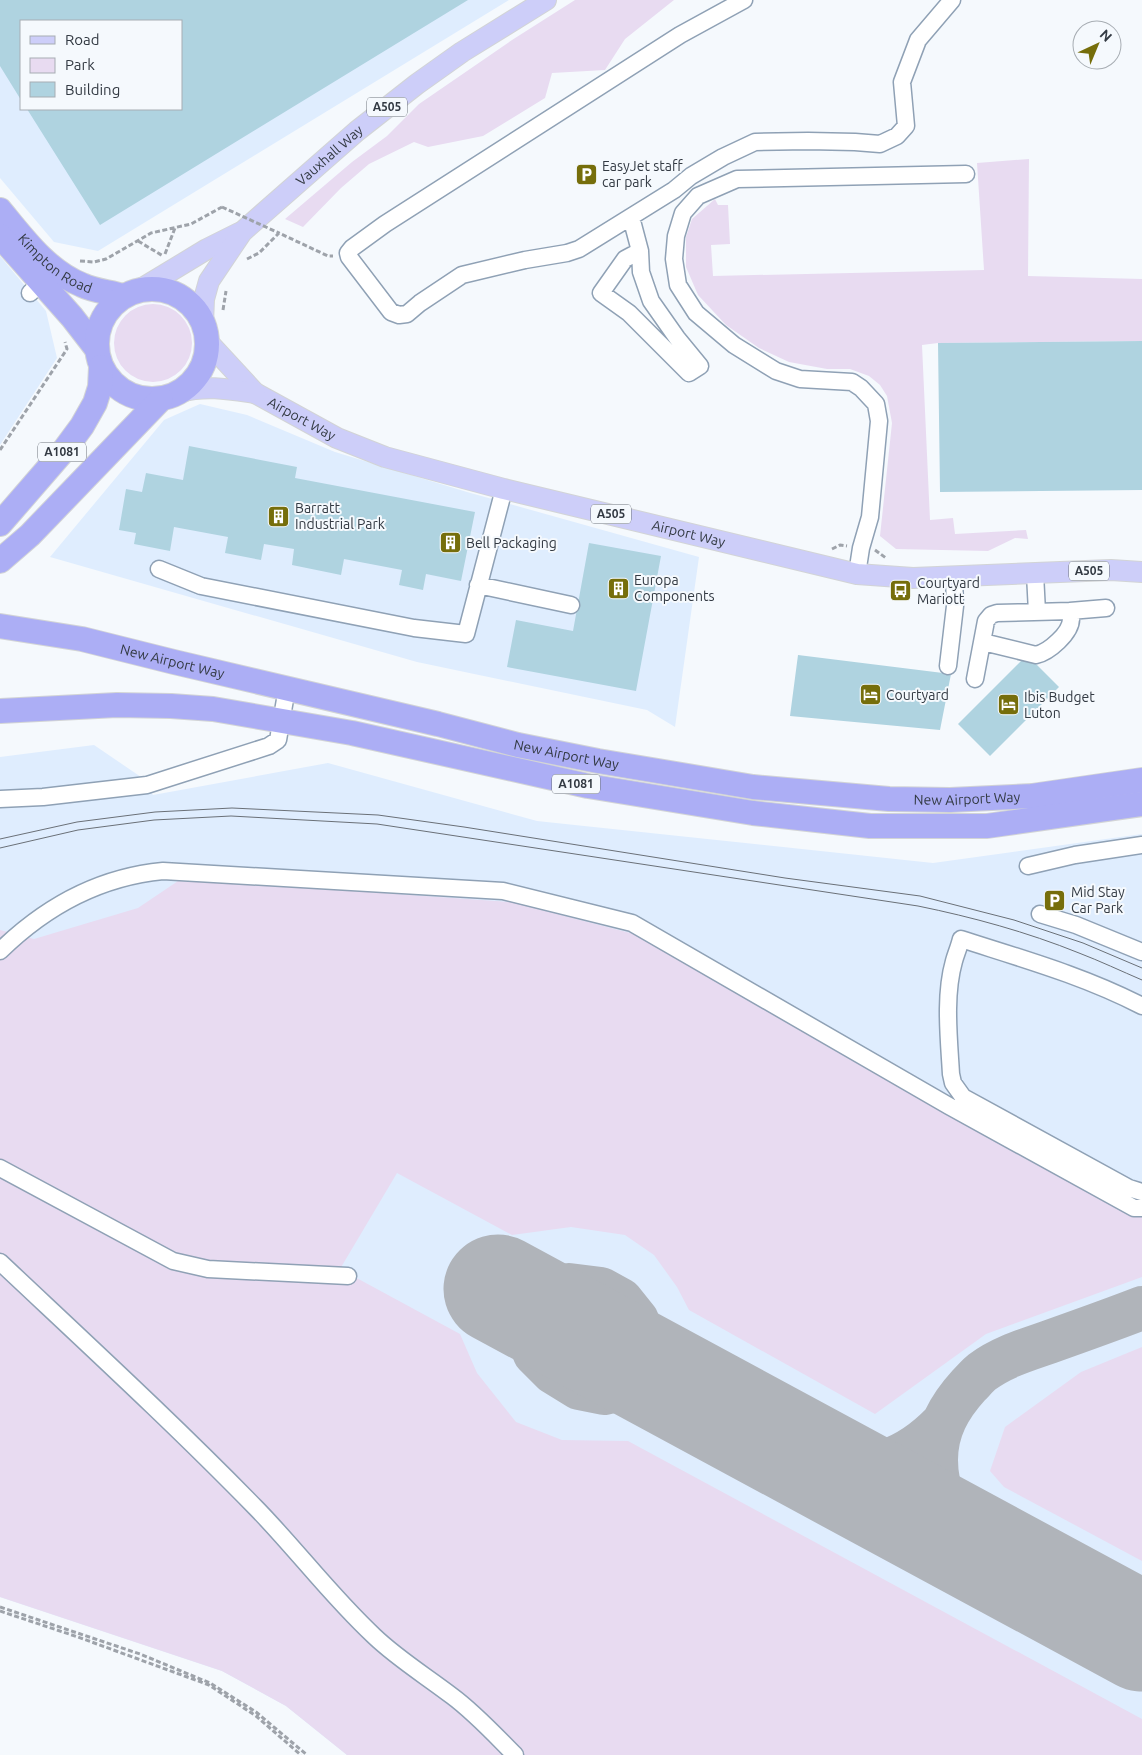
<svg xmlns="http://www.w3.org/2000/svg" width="1142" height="1755" font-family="Ubuntu,sans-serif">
	<rect width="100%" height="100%" fill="#f5f9fd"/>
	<path fill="#dfedfe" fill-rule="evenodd" d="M0,0H509L98,251L54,242L0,178ZM21,21H181V109H21Z
		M0,256L46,311L57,358L0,445Z
		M200,404L247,415L335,452L467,492L699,557L675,727L647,710L417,662L50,557L164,420Z
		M94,745L141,777L153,795L328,763L537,821L933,863L1142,834V1755H347L286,1706L222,1671L0,1597V757Z"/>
	<path fill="#e8dbf1" d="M575,0H674L625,39L605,70L552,73L545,98L483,136L428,147L414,142L369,164L341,188L303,227L285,219L352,162L387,136L419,104L512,40Z
		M1029,159L1028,276L1142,279V341L938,343L922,345L930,520L953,518L955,534L1026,530L1028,539L1015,538L988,551L896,549L880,536L892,423L887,396L880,385L869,376L850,369H827L789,362L759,348L726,325L698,295L686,267V237L692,219L715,199L718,205H728L730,244L711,245L713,276L984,270L977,163Z
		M114 343a39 39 0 1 1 78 0a39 39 0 1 1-78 0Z
		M178,881L269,885L511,902L638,935L926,1100L1142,1217V1277L986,1334L875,1414L689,1310L677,1287L654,1255L625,1235L571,1227L512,1235L397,1173L340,1269L460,1334L477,1373L516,1422L562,1440L628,1441L1142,1719V1755H347L286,1706L222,1671L0,1597V930L34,939L138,908Z
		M1142,1347V1561L1004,1487L990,1471L1005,1427L1081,1372Z"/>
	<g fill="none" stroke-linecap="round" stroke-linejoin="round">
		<path stroke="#b0b4ba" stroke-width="44" d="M569,1285L601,1289L621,1300L637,1320L648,1351L646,1370L629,1387L604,1393L579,1388L553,1372L535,1354L523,1324L525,1304L546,1291Z
			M820,1464C869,1473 907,1460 942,1424
			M980,1550C953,1526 936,1496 936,1460C936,1430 949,1407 969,1385C973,1381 978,1375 982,1372C1002,1357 1026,1350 1049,1342C1080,1331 1111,1320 1142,1308"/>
		<path stroke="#b0b4ba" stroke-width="109" d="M498,1289L1142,1637"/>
	</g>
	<path fill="#afd3e0" d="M0,0H468L100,225L27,109H181V21H21V100L0,66Z
		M1142,341V490L940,492L938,343Z
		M189,446L297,467L295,478L475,512L461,581L426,574L423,590L399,585L402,570L344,559L341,575L292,565L294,549L264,544L261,560L225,553L228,537L174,527L170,551L134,544L136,533L119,530L126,489L142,492L146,473L183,480Z
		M589,543L661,556L636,691L507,667L516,620L573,631Z
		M798,655L951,674L940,730L790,716Z
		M1027,655L1059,687L990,756L958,724Z"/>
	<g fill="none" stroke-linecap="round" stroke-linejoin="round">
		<defs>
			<path id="minor" d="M744,0L680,35L385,224L352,248L348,253L349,257L391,312L399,315L407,314L420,303L462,275L525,260L567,253L579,249L674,190L691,176L723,157L755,142L808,141L855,142L880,144L897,136L906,126L902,82L918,40L952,0
				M631,217L640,251L641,272L651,301L677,338L700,366L689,373L629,313L601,293L625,259L640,251
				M30,293L41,282
				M159,569L201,586L414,628L466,634L504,489
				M857,574L861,548L870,517L879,421L876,404L861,388L852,382L800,379L776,371L734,345L696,313L678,285L674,259L676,236L683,213L698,196L737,179L966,174
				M1035,574L1037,612
				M478,585L571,605
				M1070,611L1106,608
				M948,666L955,606L954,577
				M975,679L986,621L991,615L997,613L1070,611C1070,613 1072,616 1071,619C1071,633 1049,652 1036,655L983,642
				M0,799L43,797L147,785L269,746L278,740L287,688
				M1028,866L1075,855L1142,845
				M1040,914L1076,925L1142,952
				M0,951C45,907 100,877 163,871L503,891L632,923L949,1106L1134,1208H1142
				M1142,1006C1084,976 1023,959 961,939C959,947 956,954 954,961C944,996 949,1039 951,1074L953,1083L963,1097L1129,1188L1142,1192
				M0,1168L173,1261L208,1269L348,1276
				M0,1262C86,1343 173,1423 256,1508C297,1550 331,1596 374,1636C398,1659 426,1676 452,1696C475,1713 495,1735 515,1755"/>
			<g id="major">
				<path d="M141,289L207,249L239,233"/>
				<path id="s1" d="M203,323L204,299L209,281L242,232L357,131L417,84L462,52L546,0"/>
				<path id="s2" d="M207,341L255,393L337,438L385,457L504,489L857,574L913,578L1111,570L1142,572"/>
				<path d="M179,392C207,385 228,389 255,393"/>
			</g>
			<g id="highway">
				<path id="s3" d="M0,210C23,238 47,271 82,285C94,291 110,292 123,296"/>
				<path d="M0,236L72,317L96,348"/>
				<circle cx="152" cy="344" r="55"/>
				<path d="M0,524L65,449L82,426L95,403L100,387L101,367"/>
				<path d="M0,561L30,535L161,399"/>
				<path id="s4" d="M0,626L82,639L174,662L438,724L518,745L598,761L753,787L889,799L950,800L1032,796L1142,780"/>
				<path d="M0,711L117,705L171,706L213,709L352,733L588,786L753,813L870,826H987L1142,804"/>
			</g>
		</defs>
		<use href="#minor" stroke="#8fa1b5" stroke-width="19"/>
		<use href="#major" stroke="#d2d4d6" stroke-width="22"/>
		<use href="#highway" stroke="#d2d4d6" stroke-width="26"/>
		<path stroke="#9ea3aa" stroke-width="3" stroke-dasharray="5 2.5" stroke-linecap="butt" d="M138,241L163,256
			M165,254L175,228
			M247,259L259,253L279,233L328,256H333
			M80,261L94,262L106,259L151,233L191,224L222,207
			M223,310L226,291
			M0,450L67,349L65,342
			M832,549L840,545L847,546
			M875,550L886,558
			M0,1607L140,1654L210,1683L256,1712L307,1755
			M0,1611L78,1637L209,1685L256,1716L301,1755"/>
		<use href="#minor" stroke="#fff" stroke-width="16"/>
		<use href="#major" stroke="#cdcef9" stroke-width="20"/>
		<use href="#highway" stroke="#acaef5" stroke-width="24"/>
		<path stroke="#6a7077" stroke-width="1" d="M0,839L77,822L155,812L232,808L378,815L464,827L785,878L920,896L1014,920L1083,943L1142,968
			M0,848L78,830L154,820L231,816L377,824L918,906C972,917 1027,932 1079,953C1100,961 1121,971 1142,980"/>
		<path stroke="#9ea3aa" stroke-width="3" stroke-dasharray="5 2.5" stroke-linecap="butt" d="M222,207L279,233"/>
	</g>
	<defs>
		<symbol id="parking-square" viewBox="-11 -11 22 22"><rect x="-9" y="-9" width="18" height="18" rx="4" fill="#766e0b" stroke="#f5f9fd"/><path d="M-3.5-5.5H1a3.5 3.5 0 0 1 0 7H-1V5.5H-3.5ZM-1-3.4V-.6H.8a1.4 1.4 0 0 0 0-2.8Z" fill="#fff"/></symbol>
		<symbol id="building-square" viewBox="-11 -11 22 22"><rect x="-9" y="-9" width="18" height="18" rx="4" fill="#766e0b" stroke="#f5f9fd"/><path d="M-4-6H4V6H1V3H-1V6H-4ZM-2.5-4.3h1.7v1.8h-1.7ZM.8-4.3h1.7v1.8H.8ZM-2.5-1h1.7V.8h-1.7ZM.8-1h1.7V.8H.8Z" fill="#fff"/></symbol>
		<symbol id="bus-square" viewBox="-11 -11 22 22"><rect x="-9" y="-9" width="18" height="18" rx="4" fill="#766e0b" stroke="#f5f9fd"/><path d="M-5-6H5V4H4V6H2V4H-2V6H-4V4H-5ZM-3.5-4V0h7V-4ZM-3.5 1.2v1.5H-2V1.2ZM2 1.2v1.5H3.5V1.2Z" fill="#fff"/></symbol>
		<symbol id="hotel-square" viewBox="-11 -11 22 22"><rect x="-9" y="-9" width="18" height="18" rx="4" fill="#766e0b" stroke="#f5f9fd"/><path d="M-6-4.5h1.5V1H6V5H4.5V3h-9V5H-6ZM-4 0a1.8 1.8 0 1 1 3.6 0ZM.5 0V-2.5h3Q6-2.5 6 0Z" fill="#fff"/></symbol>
	</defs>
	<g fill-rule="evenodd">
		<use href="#parking-square" x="574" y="162" width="25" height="25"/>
		<use href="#building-square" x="266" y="504" width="25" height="25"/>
		<use href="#building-square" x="438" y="530" width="25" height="25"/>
		<use href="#building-square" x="606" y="576" width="25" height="25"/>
		<use href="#bus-square" x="888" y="578" width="25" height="25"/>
		<use href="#hotel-square" x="858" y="682" width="25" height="25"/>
		<use href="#hotel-square" x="996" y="692" width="25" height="25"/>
		<use href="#parking-square" x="1042" y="888" width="25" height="25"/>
	</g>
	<g text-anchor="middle" stroke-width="4" stroke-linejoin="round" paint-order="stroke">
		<g fill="#f5f9fd" stroke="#6d737b" stroke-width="1">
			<rect x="367" y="97.5" width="40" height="19" rx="4"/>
			<rect x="38" y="442.5" width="48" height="19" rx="4"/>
			<rect x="591" y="504.5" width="40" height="19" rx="4"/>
			<rect x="1069" y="561.5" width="40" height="19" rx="4"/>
			<rect x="552" y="774.5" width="48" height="19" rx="4"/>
		</g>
		<g font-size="12" font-weight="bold" fill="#333a43">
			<text x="387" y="111">A505</text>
			<text x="62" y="456">A1081</text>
			<text x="611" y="518">A505</text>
			<text x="1089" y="575">A505</text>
			<text x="576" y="788">A1081</text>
		</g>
		<g font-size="14" fill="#333a43" stroke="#f5f9fd">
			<text dy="5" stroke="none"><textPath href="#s1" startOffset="218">Vauxhall Way</textPath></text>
			<text dy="5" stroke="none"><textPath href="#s3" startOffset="78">Kimpton Road</textPath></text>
			<text dy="5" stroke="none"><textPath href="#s2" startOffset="124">Airport Way</textPath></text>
			<text dy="5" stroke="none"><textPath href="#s2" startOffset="529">Airport Way</textPath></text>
			<text dy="5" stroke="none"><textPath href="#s4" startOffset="176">New Airport Way</textPath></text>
			<text dy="5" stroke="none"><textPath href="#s4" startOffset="581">New Airport Way</textPath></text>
			<text dy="5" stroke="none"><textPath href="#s4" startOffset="985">New Airport Way</textPath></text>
		</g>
		<g font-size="14" fill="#333a43" stroke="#f5f9fd" text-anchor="start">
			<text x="602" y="171">EasyJet staff<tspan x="602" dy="16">car park</tspan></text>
			<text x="295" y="513">Barratt<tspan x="295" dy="16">Industrial Park</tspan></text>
			<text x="466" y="548">Bell Packaging</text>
			<text x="634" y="585">Europa<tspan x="634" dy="16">Components</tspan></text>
			<text x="917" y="588">Courtyard<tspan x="917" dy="16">Mariott</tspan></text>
			<text x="886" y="700">Courtyard</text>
			<text x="1024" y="702">Ibis Budget<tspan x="1024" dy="16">Luton</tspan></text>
			<text x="1071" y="897">Mid Stay<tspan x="1071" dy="16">Car Park</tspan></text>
		</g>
	</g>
	<rect x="20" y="20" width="162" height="90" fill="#f5f9fd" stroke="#a7adb3"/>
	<rect x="30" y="36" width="25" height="8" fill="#cdcef9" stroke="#a7adb3"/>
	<text x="65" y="45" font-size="15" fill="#333a43">Road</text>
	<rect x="30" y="58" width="25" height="15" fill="#e8dbf1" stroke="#a7adb3"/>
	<text x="65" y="70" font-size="15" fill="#333a43">Park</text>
	<rect x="30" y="82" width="25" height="15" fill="#afd3e0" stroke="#a7adb3"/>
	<text x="65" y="95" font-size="15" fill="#333a43">Building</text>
	<g transform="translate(1097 45) rotate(44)"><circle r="24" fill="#f5f9fd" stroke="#a7adb3"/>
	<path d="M0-4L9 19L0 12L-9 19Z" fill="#766e0b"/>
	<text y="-8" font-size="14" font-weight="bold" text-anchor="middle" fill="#333a43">N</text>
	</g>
</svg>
